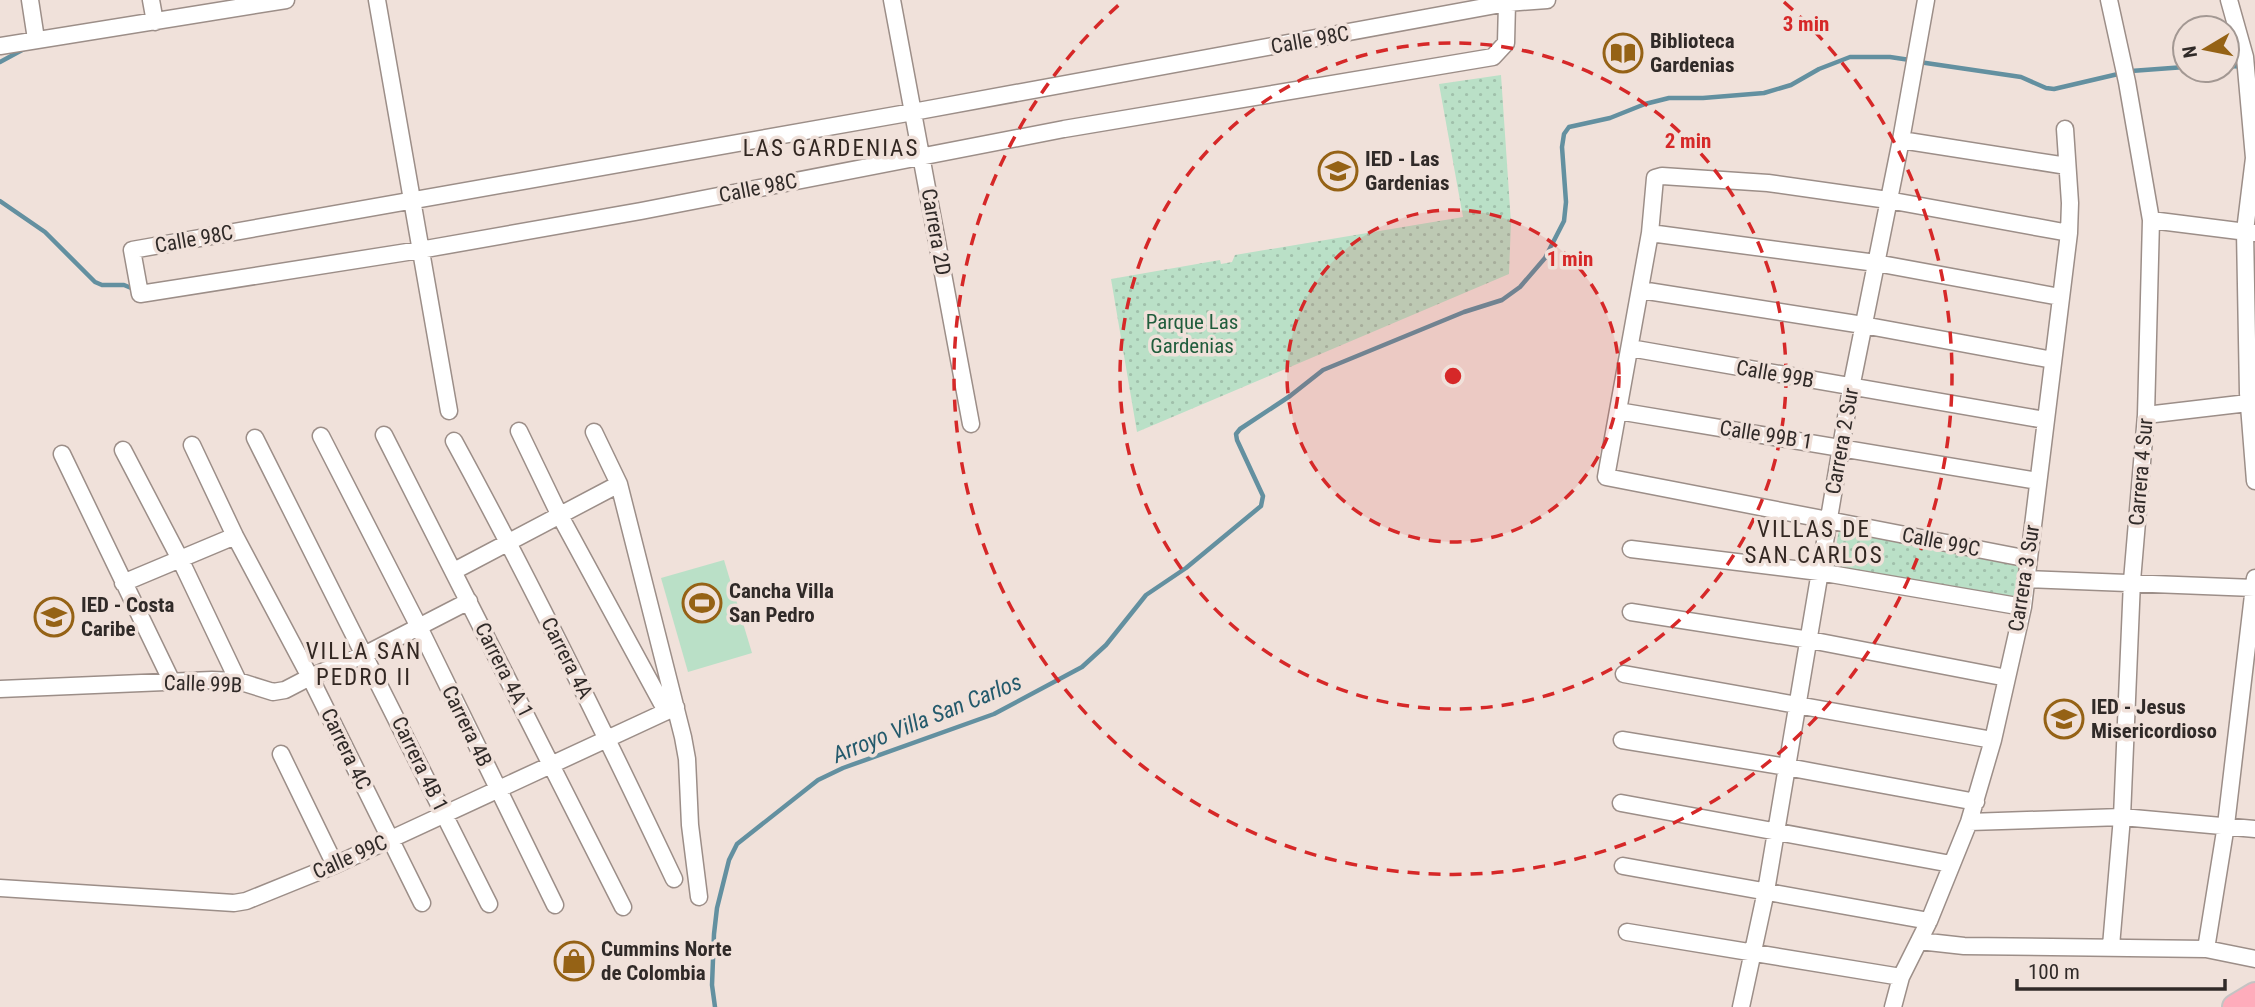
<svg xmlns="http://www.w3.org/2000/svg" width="2255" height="1007" font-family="'Roboto Condensed',sans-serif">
	<defs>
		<pattern id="park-dots" width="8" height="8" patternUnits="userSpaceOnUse" patternTransform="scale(1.75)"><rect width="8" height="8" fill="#bae0c7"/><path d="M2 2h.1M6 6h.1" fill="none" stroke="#a0c0ab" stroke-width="1.8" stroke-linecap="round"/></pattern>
	</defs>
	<rect width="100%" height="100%" fill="#f0e1da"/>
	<path fill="#bae0c7" d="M724,560L752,653L688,672L661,578Z"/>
	<path fill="url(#park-dots)" d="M1501,75L1511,223L1509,274L1137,432L1111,279L1220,260L1221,264L1232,262L1235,255L1463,217L1439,84Z
		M1839,530L2020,565L2014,600L1832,567Z"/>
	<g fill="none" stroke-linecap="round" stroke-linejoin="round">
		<path stroke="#6390a0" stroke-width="4.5" d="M0,62L24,49
			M1919,62L2021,77L2046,88L2054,89L2131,71L2185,67
			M2227,66L2255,67
			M0,201L45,232L95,282L102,285H124L136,290
			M715,1007L712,985L714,934L717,908L729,860L737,844L818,780L843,768L994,714L1082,667L1106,645L1146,595L1186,568L1261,506L1263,496L1237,440L1236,434L1240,429L1290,396L1323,370L1464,312L1502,300L1520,287L1545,258L1564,221L1566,202L1562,147L1564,134L1569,127L1610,118L1645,104L1669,98H1703L1764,93L1791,85L1819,69L1850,57H1890L1910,60"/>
		<defs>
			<path id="minor" d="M30,0L36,39
				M151,0L155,22
				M377,0L449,411
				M892,0L971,424
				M1507,0V3L1506,43L1493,57L1064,129L641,211L420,250L140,294L132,250L913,112L1507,3L1547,0
				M2109,0L2127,82L2151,220L2146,415L2132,581L2122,817L2111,946
				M2229,0L2245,57L2254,158L2245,231L2248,393L2255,481
				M0,46L286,0
				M1901,140L2067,166
				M2151,220L2255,233
				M1650,233L1876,263L2060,297
				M1641,290L1863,325L2053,360
				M1630,348L2045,420
				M1618,411L2038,481
				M2146,415L2248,403
				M519,431L559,514L666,711
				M594,432L619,484L683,737L687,759L690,825L699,897
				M384,435L623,907
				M321,436L419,627L555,905
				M255,438L489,904
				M454,441C532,584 604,731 674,879
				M192,445L235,536L310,677L422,903
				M123,450L180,559L238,681
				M62,454L172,682
				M1631,549L1819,572L2023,607
				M2029,559L1606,477L1650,233L1655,178L1662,176L1768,183L1888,200L2069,233
				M454,571L619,484
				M2026,579L2254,588
				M123,583L235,536
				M1631,612L1810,640L2007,678
				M1624,674L1993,740
				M0,689L212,680L238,681L273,692L285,690L310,677L366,654L469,601
				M1622,740L1787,767L1976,802
				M281,754L335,865
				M1621,803L1951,864
				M1969,822L2122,817L2255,829
				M1623,866L1929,921
				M0,888L234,903L246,901L335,865L676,707
				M1627,932L1901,977
				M1919,941L1964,946L2206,949L2255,959
				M2206,949L2226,825L2255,578
				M1741,1007L1766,891L1851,388L1901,140L1926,0
				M1893,1007L1901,977L1929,921L1969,822L1993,740L2023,607L2069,233L2070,203L2065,129"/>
			<path id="trunk" d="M2235,1007L2255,995"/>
		</defs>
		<use href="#minor" stroke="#9c8e88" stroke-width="19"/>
		<use href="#trunk" stroke="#c5c3c3" stroke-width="28"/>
		<use href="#minor" stroke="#fff" stroke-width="16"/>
		<use href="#trunk" stroke="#feacbb" stroke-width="24"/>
	</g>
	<circle cx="1453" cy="376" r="166" fill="#d62828" fill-opacity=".12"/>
	<g fill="none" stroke="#d62828" stroke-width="3.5" stroke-dasharray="12 9">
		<circle cx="1453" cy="376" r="166"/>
		<circle cx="1453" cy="376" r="333"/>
		<path d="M1784 2A499 499 0 1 1 1122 2"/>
	</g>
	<defs>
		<symbol id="library-ring" viewBox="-11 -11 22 22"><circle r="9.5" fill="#f0e1da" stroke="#956215" stroke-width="1.5"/><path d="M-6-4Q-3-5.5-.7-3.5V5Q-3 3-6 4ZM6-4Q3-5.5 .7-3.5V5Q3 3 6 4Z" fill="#956215"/></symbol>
		<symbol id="school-ring" viewBox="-11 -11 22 22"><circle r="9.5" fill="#f0e1da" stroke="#956215" stroke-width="1.5"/><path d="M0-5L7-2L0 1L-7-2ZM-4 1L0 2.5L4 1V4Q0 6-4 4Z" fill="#956215"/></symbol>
		<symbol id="stadium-ring" viewBox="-11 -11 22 22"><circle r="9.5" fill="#f0e1da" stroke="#956215" stroke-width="1.5"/><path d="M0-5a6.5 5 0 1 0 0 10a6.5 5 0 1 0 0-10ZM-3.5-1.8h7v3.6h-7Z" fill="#956215"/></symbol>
		<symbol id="shop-ring" viewBox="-11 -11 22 22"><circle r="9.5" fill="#f0e1da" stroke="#956215" stroke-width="1.5"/><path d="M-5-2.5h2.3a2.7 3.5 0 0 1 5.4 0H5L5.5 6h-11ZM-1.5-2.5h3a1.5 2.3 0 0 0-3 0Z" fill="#956215"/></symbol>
	</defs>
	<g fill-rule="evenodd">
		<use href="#library-ring" x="1601" y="31" width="44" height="44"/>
		<use href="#school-ring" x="1316" y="149" width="44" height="44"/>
		<use href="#stadium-ring" x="680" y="581" width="44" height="44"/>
		<use href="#school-ring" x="32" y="595" width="44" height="44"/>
		<use href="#school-ring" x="2042" y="697" width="44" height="44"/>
		<use href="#shop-ring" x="552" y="939" width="44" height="44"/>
	</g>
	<g text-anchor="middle" stroke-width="7" stroke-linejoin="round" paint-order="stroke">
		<g font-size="21" fill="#302a28" stroke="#f0e1da">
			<text transform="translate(1310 40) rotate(-10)" y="7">Calle 98C</text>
			<text transform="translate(758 188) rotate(-11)" y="7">Calle 98C</text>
			<text transform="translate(936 232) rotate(80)" y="7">Carrera 2D</text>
			<text transform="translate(194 239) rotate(-10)" y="7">Calle 98C</text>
			<text transform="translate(1775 374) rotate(10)" y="7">Calle 99B</text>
			<text transform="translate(1766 435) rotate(9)" y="7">Calle 99B 1</text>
			<text transform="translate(1842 441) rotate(-80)" y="7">Carrera 2 Sur</text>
			<text transform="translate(2141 472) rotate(-85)" y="7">Carrera 4 Sur</text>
			<text transform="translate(1941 542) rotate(11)" y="7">Calle 99C</text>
			<text transform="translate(2024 578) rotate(-81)" y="7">Carrera 3 Sur</text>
			<text transform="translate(567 658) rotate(63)" y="7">Carrera 4A</text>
			<text transform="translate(504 670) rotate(63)" y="7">Carrera 4A 1</text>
			<text transform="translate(203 684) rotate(2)" y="7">Calle 99B</text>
			<text transform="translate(467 726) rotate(64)" y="7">Carrera 4B</text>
			<text transform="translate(346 749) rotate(64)" y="7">Carrera 4C</text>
			<text transform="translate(420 764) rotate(64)" y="7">Carrera 4B 1</text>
			<text transform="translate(350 857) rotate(-24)" y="7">Calle 99C</text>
		</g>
		<g font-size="21" font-weight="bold" fill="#302a28" stroke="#f0e1da" text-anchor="start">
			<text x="1650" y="48">Biblioteca<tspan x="1650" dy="24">Gardenias</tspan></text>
			<text x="1365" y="166">IED - Las<tspan x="1365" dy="24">Gardenias</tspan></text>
			<text x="729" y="598">Cancha Villa<tspan x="729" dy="24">San Pedro</tspan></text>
			<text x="81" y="612">IED - Costa<tspan x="81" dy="24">Caribe</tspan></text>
			<text x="2091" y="714">IED - Jesus<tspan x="2091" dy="24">Misericordioso</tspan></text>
			<text x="601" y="956">Cummins Norte<tspan x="601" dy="24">de Colombia</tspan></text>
		</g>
		<g font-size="21" fill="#205d3c" stroke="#f0e1da">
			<text x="1192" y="329">Parque Las<tspan x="1192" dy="24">Gardenias</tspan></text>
		</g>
		<g font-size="23" letter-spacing="2" fill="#322722" stroke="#f0e1da">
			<text x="831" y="156">LAS GARDENIAS</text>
			<text x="1814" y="537">VILLAS DE<tspan x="1814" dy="26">SAN CARLOS</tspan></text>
			<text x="364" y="659">VILLA SAN<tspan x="364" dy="26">PEDRO II</tspan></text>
		</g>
		<g font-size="23" font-style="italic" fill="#245a6c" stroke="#f0e1da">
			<text transform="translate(927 718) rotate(-22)" y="8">Arroyo Villa San Carlos</text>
		</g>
	</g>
	<circle cx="1453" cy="376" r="10" fill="#d62828" stroke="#f0e1da" stroke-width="3.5"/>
	<g font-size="21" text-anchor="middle" font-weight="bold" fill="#d62828" stroke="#f0e1da" stroke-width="7" stroke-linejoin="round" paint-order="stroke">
		<text x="1806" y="31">3 min</text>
		<text x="1688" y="148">2 min</text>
		<text x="1570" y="266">1 min</text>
	</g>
	<g transform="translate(2206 49) rotate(260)"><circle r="33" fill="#f0e1da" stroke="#a39893" stroke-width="2"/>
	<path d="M0-5L12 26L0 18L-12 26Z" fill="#956215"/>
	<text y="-10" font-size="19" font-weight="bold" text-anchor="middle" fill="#302a28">N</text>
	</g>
	<path d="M2017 979v10h208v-10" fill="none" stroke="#302a28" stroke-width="3.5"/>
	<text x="2028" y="979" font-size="21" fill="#302a28" stroke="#f0e1da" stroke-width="5" paint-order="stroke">100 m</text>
</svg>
